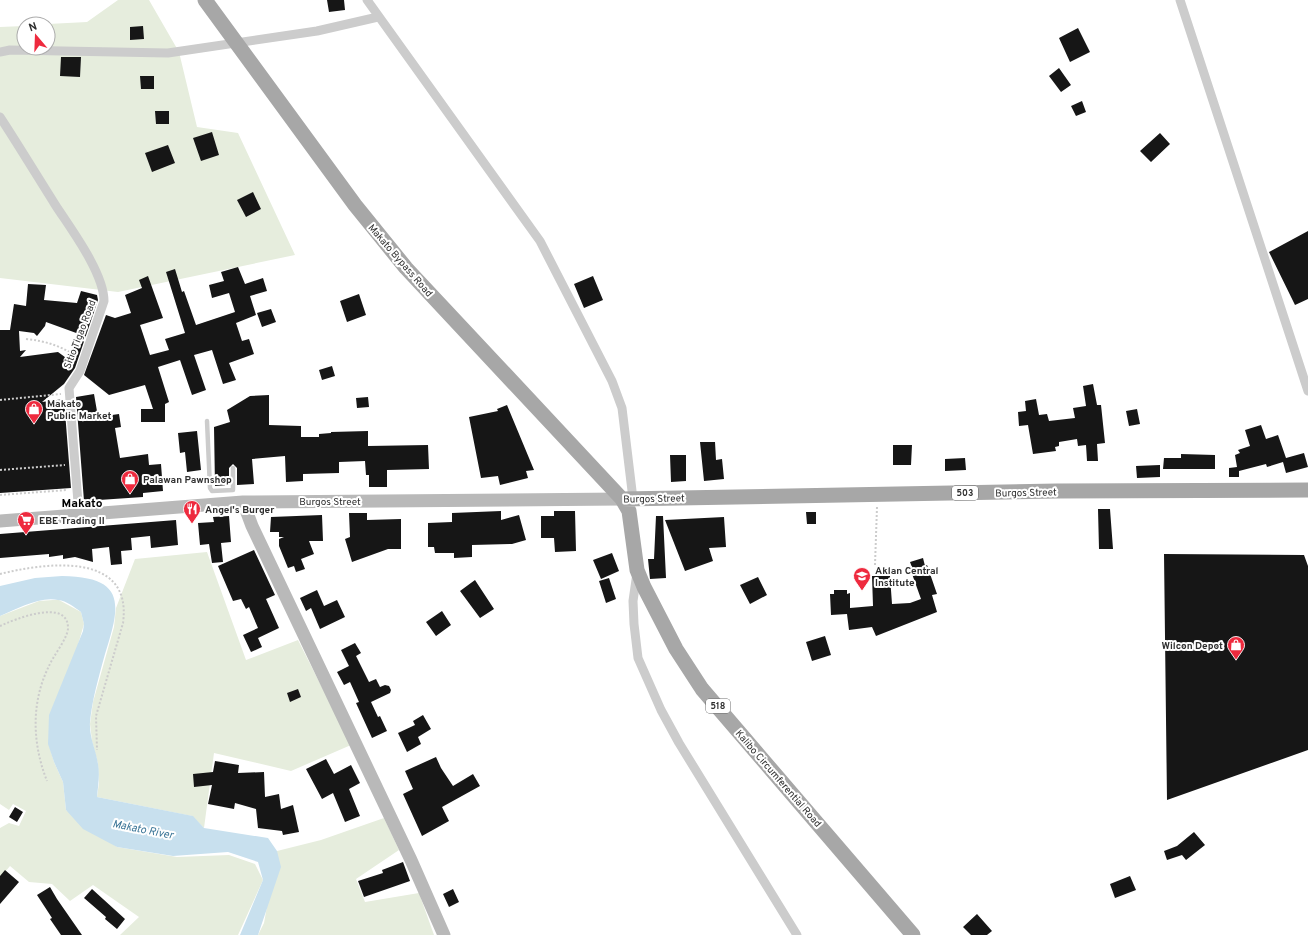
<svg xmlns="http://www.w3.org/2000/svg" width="1308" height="935" font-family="Overpass,sans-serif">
	<rect width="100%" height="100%" fill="#fff"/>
	<path fill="#e6eddd" d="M118,0H149L179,52L197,127L238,133L295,255L118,292L0,278V27L24,26V48H48V24L87,22Z
		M207,552L246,660L298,640L351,745L291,771L214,753L204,828L192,816L97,797L99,783L98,764L92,741L90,724L93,702L114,627L116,608L135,559Z
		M53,600H59L81,612L84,624L49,745L54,762L63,782L66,810L117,847L177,857L229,855L255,864L263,880L238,935H120L139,917L93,885L70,901L52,884L29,882L10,866L0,878V828L9,823L19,826L26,811L13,804L9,810L0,804V616L39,601Z
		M384,818L399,850L356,879L365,902L419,893L434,935H258L264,923L277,851L321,840Z"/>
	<path fill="#c8e0ee" d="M62,576C126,577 121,604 105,654C99,676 92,700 90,722C89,737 96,750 98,764C100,775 98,786 97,797L193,816L204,828L268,838L277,851L281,867L258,935H240L263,880L258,862L228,852L173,856L117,847L83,829L66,810L63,782L54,762L48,744L49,715L83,631L84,624L81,612C74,607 67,601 58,600C40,596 17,609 0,616V586L35,578Z"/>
	<path fill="#161616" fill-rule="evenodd" d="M327,0H344L345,10L329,12Z
		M143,26L144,39L130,40V27Z
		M1078,28L1090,52L1070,62L1059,38Z
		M61,57H81L80,77L60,76Z
		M1059,68L1071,85L1061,92L1049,76Z
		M140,76H154V89H141Z
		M1082,101L1086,112L1076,116L1071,106Z
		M155,111H169V124H156Z
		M212,132L219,155L201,161L193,138Z
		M1160,133L1170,144L1151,162L1140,151Z
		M168,145L175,163L152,172L145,153Z
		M253,192L261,209L246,217L237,200Z
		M1308,231V299L1295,305L1269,252Z
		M238,267L245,284L263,278L267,291L250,296L256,315L236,323L242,341L249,339L254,354L229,363L236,380L223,384L212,350L194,355L206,390L192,395L180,360L158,367L169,402L165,404V422H141V409H153L145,385L109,395L84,375L106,315L115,318L131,313L125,295L142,288L139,280L148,276L163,318L140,325L150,355L169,350L165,339L185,333L166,272L175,269L182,292L184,291L196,325L235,312L229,293L212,298L209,285L224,281L221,272Z
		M593,276L603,300L584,308L574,284Z
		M28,284L46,285L44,300L77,303L81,291L97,295L98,300L75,368L64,384L42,402L64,399L71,488L0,493V330H10L14,304L26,306ZM46,322L79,334L69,360L58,352L20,357L26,350L20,351L19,331L34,333L37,336L45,326Z
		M359,294L366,315L347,322L340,301Z
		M271,309L276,322L262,327L257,313Z
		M332,366L335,376L322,380L319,370Z
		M1093,384L1097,405H1101L1105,443L1097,444L1098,461H1087L1086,445L1078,446L1077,439L1059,442V446L1055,447L1056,451L1033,454L1028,425L1019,426L1018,412L1026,411L1025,401L1036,399L1039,415L1047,414L1049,421L1075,418L1073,408L1086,406L1083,386Z
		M94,394L98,417L119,414L121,427L115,428L120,458L148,454L149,465L161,464L163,491L143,493V497L84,501L76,397Z
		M269,395V425L301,426V437H319V434L331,433V432L368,431V446L428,445L429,469L387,470V487H369V475H366L365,461L339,462V473L303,474V481L286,482L285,456L252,459L254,484L237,485V468L233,464L229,468V485L215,486L214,427L230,422L227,410L250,396Z
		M368,397L369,407L357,408L356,398Z
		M507,405L534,470L526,471L528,478L500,485L498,476L481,478L469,417L498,411L497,409Z
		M1137,409L1140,424L1129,426L1126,411Z
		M1261,425L1266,439L1278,435L1286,458L1304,453L1308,467L1286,473L1283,462L1267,467L1266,464L1239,471V477H1229V468L1237,467L1235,455L1240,453L1238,450L1250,446L1245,430Z
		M197,431L201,470L187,472L185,452L180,453L178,433Z
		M700,442H715L716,460L722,459L724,479L704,481Z
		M893,445H912L911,465H893Z
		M1181,454L1215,455V469H1163L1164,458H1181Z
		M670,455H686V481L671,482Z
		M965,458L966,470L945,471V459Z
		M1160,465V477L1137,478L1136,466Z
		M1098,509H1110L1113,549H1099Z
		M501,511V520L519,515L526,540L512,544L472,545V557L454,558V553H435L434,547H428V523L452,522V513Z
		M554,511H575L576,551L555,552L554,538H541V516H554Z
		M806,512H816V524H807Z
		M349,513H367V520L401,519V549H388L352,562L345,539L350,537Z
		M322,515L323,541H309L314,554L301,559L305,569L296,572L294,566L288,568L279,546V539L284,537H279V532H270L271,517Z
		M229,516L231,542L221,543L223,562L212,563L209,544L200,545L198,523L214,522L213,517Z
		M656,516H663L666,578L650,579L648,559H654Z
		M724,517L726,547L709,548L713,561L685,571L665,520Z
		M176,520L178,545L151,548L150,536L131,538L132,550L121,551L122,564L111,565L109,547L92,549L93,562L75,557L63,559V555L49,557V554L0,558V534Z
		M254,550L275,595L266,599L279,628L258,638L262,647L251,652L243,635L258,628L249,607L246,609L241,599L233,601L218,566Z
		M612,553L619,571L601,579L593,560Z
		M1164,554L1304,555L1308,566V750L1167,800Z
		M923,558L925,566L927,565L937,594L932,595L937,612L876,636L872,627L849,630L847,614L831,615L830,594H834V590H847V594L850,593V608L873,606L872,576H890L892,604L910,603L921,599L911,571L913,570L910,562Z
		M758,577L767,595L750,604L740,585Z
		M609,578L616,599L606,603L599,581Z
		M475,580L494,609L480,618L460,591Z
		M317,590L324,606L337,600L345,617L320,629L311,608L306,611L300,598Z
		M442,611L451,625L436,636L426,622Z
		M825,636L831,655L812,661L806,642Z
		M355,643L361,653L356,656L369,682L376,679L380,687L385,685L389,686L391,690L390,693L371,702L378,717L380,716L387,731L372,738L356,703L359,702L350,682L344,685L337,672L349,666L341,650Z
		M298,689L301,697L290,702L287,693Z
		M423,715L431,729L418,737L421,744L407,752L398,733L415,725L413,721Z
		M436,757L441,768L453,786L473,774L480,786L442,807L449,821L422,836L403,794L413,789L405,771Z
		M326,759L334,774L351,765L360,783L349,789L360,816L345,822L333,793L322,799L306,769Z
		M215,761L239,765L238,773L264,772L265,797L279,794L281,809L293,805L299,832L283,835L282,831L258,828L256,809L235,803L234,809L208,804L212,785L194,787L193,774L213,772Z
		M15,807L23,812L17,822L9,817Z
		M1194,832L1205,845L1186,860L1182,855L1167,860L1164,851L1177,846Z
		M403,862L410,881L364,897L358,881L383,873L382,870Z
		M5,870L19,882L0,904V876Z
		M1130,876L1136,890L1115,898L1110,884Z
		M50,887L57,899L82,935H61L50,919L52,918L37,895Z
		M92,889L125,919L117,929L105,919L106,917L84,898Z
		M453,889L459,902L449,907L443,894Z
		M977,914L992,931L987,935H971L963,927Z"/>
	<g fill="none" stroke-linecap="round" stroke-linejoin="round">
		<path stroke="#ccc" stroke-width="2" stroke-dasharray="2 2" stroke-linecap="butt" d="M26,339C45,341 58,345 75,355
			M0,400L61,394
			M0,470L65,465
			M0,495L67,490
			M875,565L877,507
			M0,574C44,563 133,550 123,623L96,716L97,750
			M0,626C13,620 68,597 68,628C68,638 53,656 49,666C31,702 32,743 47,781"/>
		<path stroke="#ccc" stroke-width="4.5" d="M207,421L210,488L212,491L233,490V468"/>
		<path stroke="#ccc" stroke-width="9" d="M367,0L540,241L612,381L622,408L633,499
			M1180,0L1308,391
			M0,52L10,50L168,53L317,31L378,17
			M0,117C19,146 37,176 56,206C71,229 104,273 104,301L80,371L69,388L79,515
			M637,573L633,601L634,624L638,658L661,710L679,743L797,935"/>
		<path stroke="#b9b9b9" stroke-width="13" d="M243,502L252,526L411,860L444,935
			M0,521L243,502L622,499"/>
		<path stroke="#a7a7a7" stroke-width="15" d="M205,0L355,205L406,268L622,499L629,511L637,570L644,587L676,649L702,689L913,935
			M622,499L1057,491L1308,490"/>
	</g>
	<defs>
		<symbol id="shop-pin" viewBox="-11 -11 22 30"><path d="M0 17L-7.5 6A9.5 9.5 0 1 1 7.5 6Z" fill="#ee2a3e" stroke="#fff"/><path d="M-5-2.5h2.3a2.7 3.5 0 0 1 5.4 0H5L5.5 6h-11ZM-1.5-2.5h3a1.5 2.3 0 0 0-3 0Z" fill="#fff"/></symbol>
		<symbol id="restaurant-pin" viewBox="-11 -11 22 30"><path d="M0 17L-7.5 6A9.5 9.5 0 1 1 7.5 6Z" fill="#ee2a3e" stroke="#fff"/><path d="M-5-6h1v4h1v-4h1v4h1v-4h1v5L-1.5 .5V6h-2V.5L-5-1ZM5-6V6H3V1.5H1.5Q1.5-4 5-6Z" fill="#fff"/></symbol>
		<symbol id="supermarket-pin" viewBox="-11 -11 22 30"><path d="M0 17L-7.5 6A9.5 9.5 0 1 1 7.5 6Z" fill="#ee2a3e" stroke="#fff"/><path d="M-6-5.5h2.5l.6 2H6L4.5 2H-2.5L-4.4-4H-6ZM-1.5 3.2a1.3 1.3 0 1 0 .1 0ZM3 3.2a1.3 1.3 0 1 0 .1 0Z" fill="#fff"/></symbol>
		<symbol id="school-pin" viewBox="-11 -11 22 30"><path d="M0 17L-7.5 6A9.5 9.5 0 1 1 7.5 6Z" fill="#ee2a3e" stroke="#fff"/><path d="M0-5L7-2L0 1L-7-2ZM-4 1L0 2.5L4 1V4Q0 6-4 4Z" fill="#fff"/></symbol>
	</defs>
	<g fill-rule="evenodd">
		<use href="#shop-pin" x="24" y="399" width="20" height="27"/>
		<use href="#shop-pin" x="120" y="469" width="20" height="27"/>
		<use href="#restaurant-pin" x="182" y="499" width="20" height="27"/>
		<use href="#supermarket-pin" x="16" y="510" width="20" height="27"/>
		<use href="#school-pin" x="852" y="566" width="20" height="27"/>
		<use href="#shop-pin" x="1226" y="635" width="20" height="27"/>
	</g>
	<g text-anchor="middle" stroke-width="4" stroke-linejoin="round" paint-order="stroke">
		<g fill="#fff" stroke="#6d6d6d" stroke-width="1">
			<rect x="952" y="486" width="26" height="14" rx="3"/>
			<rect x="706" y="699" width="24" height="14" rx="3"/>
		</g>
		<g font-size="9" font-weight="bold" fill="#2f2f2f">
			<text x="965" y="496">503</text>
			<text x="718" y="709">518</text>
		</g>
		<g font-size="10" fill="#2f2f2f" stroke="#fff">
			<text transform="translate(401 260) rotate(49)" y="4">Makato Bypass Road</text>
			<text transform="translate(79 334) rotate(-69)" y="4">Sitio Tigao Road</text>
			<text transform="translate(1026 492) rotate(-1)" y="4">Burgos Street</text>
			<text transform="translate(654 498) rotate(-1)" y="4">Burgos Street</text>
			<text x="330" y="505">Burgos Street</text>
			<text transform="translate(779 778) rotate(49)" y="4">Kalibo Circumferential Road</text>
		</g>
		<g font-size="10" font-weight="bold" fill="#2f2f2f" stroke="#fff" text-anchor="start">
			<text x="47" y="407">Makato<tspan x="47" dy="12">Public Market</tspan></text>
			<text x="143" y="483">Palawan Pawnshop</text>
			<text x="205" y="513">Angel's Burger</text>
			<text x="39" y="524">EBE Trading II</text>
			<text x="875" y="574">Aklan Central<tspan x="875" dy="12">Institute</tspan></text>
			<text x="1223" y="649" text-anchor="end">Wilcon Depot</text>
		</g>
		<g font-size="11" font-style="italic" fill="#397496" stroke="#fff">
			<text transform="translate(143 829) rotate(11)" y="4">Makato River</text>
		</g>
		<g font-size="12" font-weight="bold" fill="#000" stroke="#fff">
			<text x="82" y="507">Makato</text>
		</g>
	</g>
	<g transform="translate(36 36) rotate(341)"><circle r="19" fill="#ffffff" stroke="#acacac"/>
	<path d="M0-3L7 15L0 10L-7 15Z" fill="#ee2a3e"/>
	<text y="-6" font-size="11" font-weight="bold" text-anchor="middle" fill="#2f2f2f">N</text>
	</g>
</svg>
